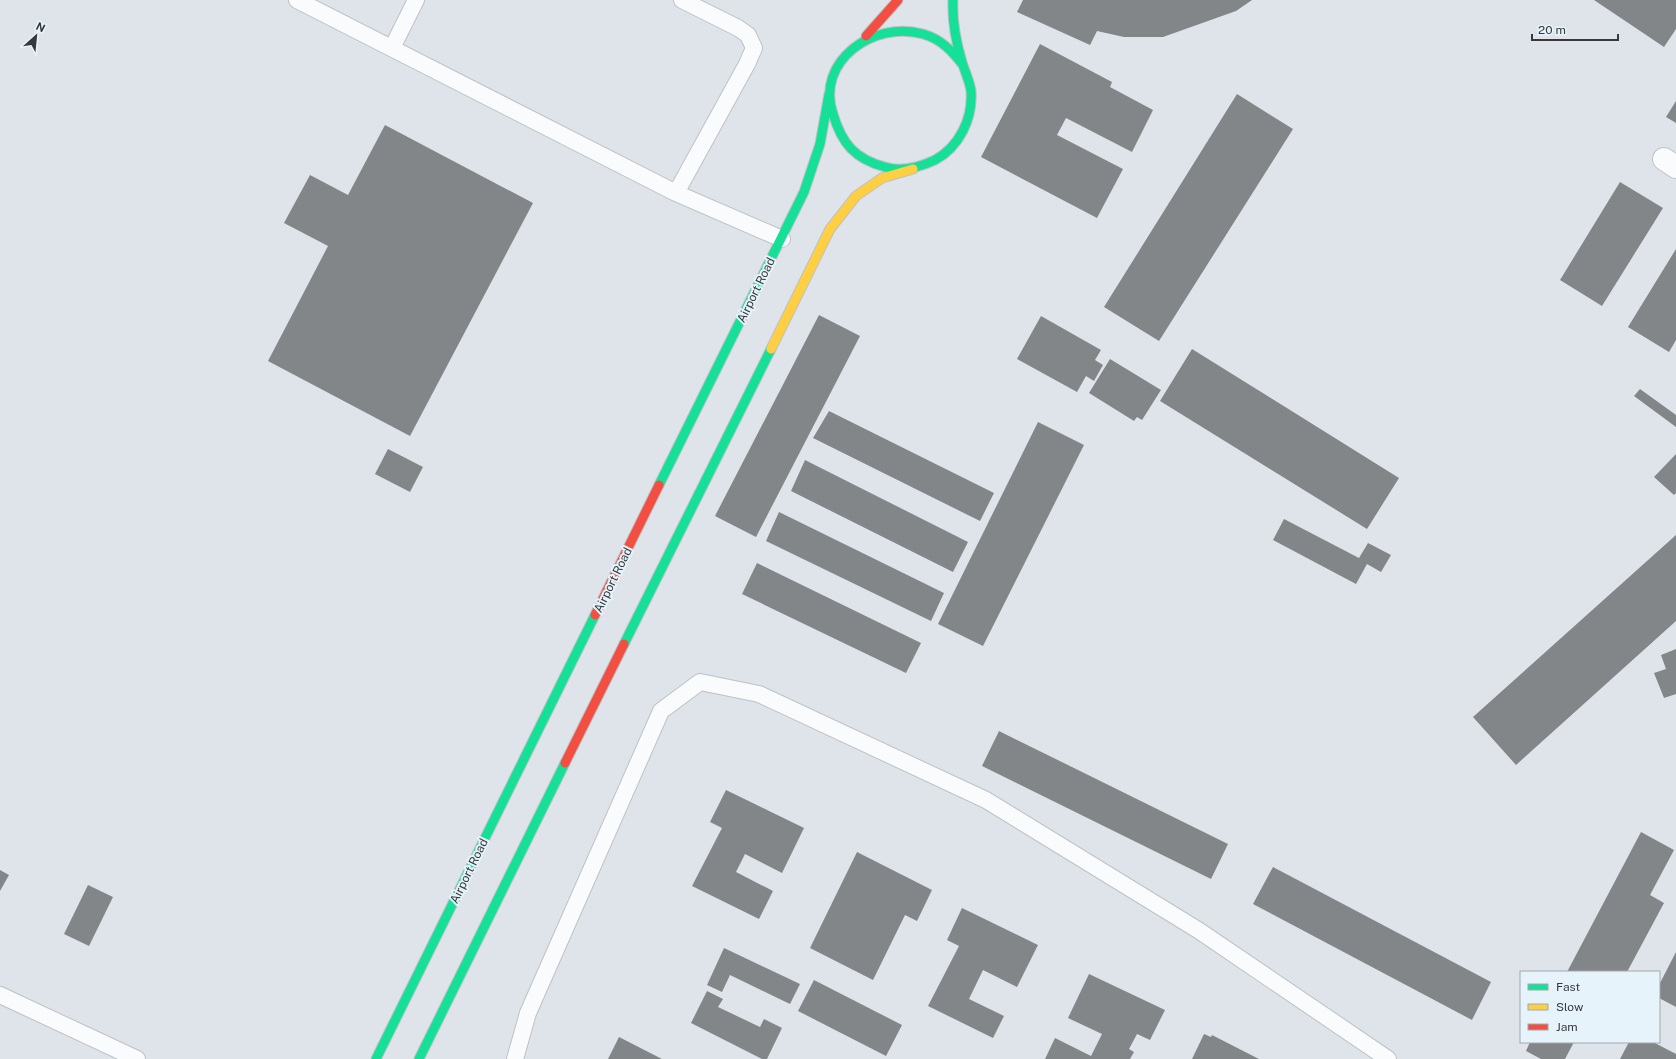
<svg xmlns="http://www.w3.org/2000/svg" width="1676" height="1059" font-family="'Public Sans',sans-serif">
	<rect width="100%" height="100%" fill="#dee4e9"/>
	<path fill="#828689" d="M1023,0H1252L1236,11L1163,37H1124L1097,31L1090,45L1017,12Z
		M1594,0H1676V29L1664,47Z
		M1040,44L1112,82L1110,87L1153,110L1132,152L1066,118L1057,135L1123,169L1097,218L981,157Z
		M1237,94L1293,129L1159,341L1104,307Z
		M1676,101V123L1666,117Z
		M385,125L533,203L410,436L268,361L328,246L284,223L310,175L348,195Z
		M1620,182L1663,208L1602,306L1560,280Z
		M1676,249V340L1669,352L1628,327Z
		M819,315L860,336L756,537L715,516Z
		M1041,316L1101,350L1095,360L1103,365L1094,381L1086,376L1077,392L1017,359Z
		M1192,349L1399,478L1367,529L1160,401Z
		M1110,359L1161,390L1142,420L1137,417L1134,421L1089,393Z
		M1640,389L1676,415V427L1634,396Z
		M829,411L994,493L980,521L813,438Z
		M1038,422L1084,445L983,646L938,624Z
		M388,449L423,467L410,492L375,474Z
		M1676,454V493L1674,495L1654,477Z
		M805,460L968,542L953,572L791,491Z
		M779,512L944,593L931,621L766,541Z
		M1284,519L1359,558L1368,543L1391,555L1381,572L1367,564L1356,584L1273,540Z
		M1676,535V621L1516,765L1473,717Z
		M757,563L921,643L906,673L742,594Z
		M1676,649V694L1664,698L1654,673L1666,669L1661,655Z
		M999,731L1228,844L1211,879L982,766Z
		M726,790L804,828L782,873L745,854L736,872L773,891L759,919L692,886L722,828L710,822Z
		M1641,832L1674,850L1650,895L1664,903L1627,972H1567Z
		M857,852L932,890L917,921L905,915L873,980L810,948Z
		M1273,867L1491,982L1472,1020L1253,904Z
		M0,870L9,875L0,891Z
		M88,885L113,897L89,946L64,934Z
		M962,908L1038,945L1017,987L983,970L969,999L1004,1016L993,1038L928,1006L959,946L947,940Z
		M724,948L800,984L790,1004L730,975L722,992L707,985Z
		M1676,952V1007L1659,998V985Z
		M1089,974L1165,1010L1150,1040L1137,1034L1129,1049L1134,1052L1130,1059H1045L1055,1038L1091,1056L1102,1034L1068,1018Z
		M814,980L902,1025L886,1056L798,1011Z
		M707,991L723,999L718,1007L760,1027L764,1019L782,1028L767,1059H762L691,1023Z
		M1204,1034L1211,1037L1212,1035L1259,1059H1192Z
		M619,1037L662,1059H608Z
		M1530,1042H1574L1565,1059H1541L1526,1051Z
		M1629,1042H1653L1676,1054V1059H1620Z"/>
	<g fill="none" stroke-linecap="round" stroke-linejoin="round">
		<defs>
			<path id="lane" d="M297,0L676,193L782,239
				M392,48L416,0
				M676,193L747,64L754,48L748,35L738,28L682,0
				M0,995L137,1059
				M515,1059L528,1013L661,711L700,682L759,694L986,800L1198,930L1388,1059"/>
			<path id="street" d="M1664,159L1676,167"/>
			<path id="fast" d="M953,0C952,22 956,42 962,62C965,72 970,82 971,91C973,119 959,147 935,160C920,167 901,172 885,167C855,159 842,144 833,114C815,61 874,20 923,34C941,39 952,51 963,65
				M659,485L804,192L820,144L829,94
				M624,644L771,349
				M376,1059L595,615
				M419,1059L565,763"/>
			<path id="slow" d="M771,349L830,229L856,196L882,178L913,169"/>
			<path id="jam" d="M866,36L898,0
				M595,615L659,485
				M565,763L624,644"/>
		</defs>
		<use href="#lane" stroke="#bdc2c5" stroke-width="18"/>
		<use href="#street" stroke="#bdc2c5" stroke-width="24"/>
		<use href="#fast" stroke="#bdc2c5" stroke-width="11"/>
		<use href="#slow" stroke="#bdc2c5" stroke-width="11"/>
		<use href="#jam" stroke="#bdc2c5" stroke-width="11"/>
		<use href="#lane" stroke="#fafbfc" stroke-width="16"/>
		<use href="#street" stroke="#fafbfc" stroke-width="22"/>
		<use href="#fast" stroke="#16e098" stroke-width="9"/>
		<use href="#slow" stroke="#ffcf43" stroke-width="9"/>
		<use href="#jam" stroke="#f24e42" stroke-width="9"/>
	</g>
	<g text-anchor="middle" stroke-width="4" stroke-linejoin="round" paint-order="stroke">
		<g font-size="12" fill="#35393c" stroke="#e7f3fa">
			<text transform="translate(756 290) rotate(-64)" y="4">Airport Road</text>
			<text transform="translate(613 580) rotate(-64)" y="4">Airport Road</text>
			<text transform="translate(469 871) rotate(-64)" y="4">Airport Road</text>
		</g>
	</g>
	<rect x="1520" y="971" width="140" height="72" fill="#e7f3fa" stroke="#a0a9ae"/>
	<rect x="1528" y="984" width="20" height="6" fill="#16e098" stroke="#a0a9ae"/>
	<text x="1556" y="991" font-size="12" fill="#35393c">Fast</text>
	<rect x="1528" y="1004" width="20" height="6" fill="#ffcf43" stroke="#a0a9ae"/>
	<text x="1556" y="1011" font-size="12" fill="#35393c">Slow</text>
	<rect x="1528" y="1024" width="20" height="6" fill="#f24e42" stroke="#a0a9ae"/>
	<text x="1556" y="1031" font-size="12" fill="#35393c">Jam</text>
	<g transform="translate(36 36) rotate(27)" stroke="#e7f3fa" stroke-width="3" paint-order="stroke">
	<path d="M0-3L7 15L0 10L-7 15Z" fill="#35393c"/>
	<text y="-6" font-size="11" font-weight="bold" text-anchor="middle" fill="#35393c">N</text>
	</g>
	<path d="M1532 34v6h86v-6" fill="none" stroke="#35393c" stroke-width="2"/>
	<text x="1538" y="34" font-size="12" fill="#35393c" stroke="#e7f3fa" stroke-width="3" paint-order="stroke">20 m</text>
</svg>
